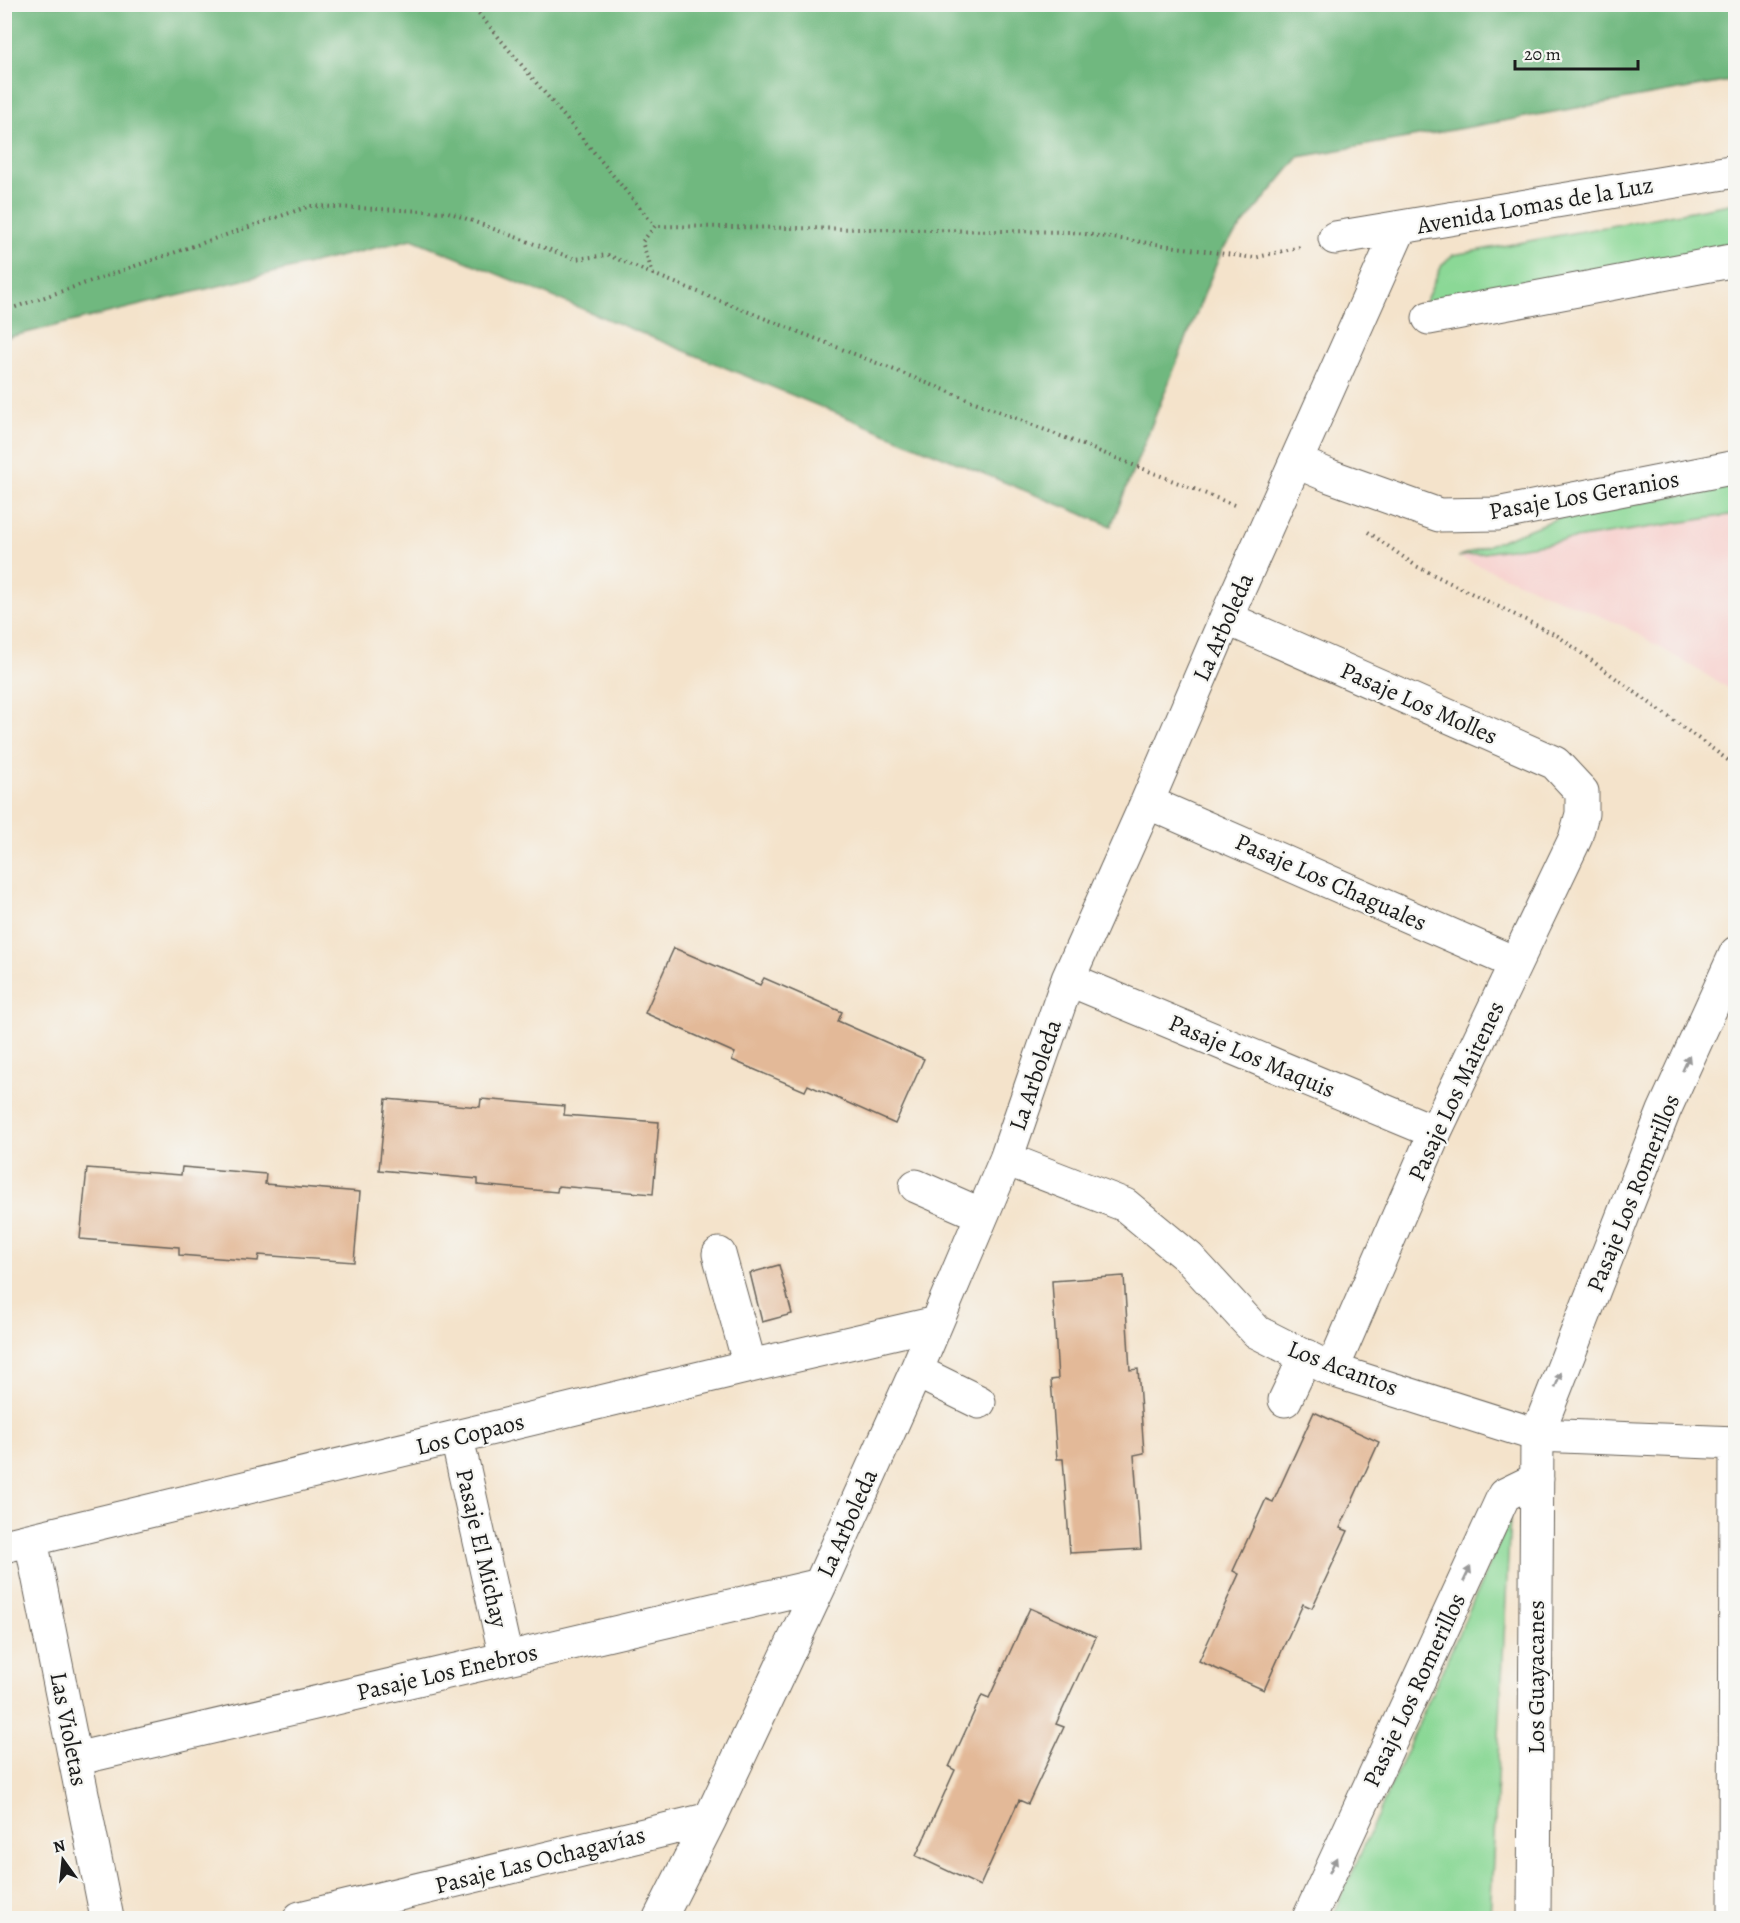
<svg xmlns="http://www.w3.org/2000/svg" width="1740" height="1923" font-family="Alegreya,serif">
	<rect width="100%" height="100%" fill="#f6f6f2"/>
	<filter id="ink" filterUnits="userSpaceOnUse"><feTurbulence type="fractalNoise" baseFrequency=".0167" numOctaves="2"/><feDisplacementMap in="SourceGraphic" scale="12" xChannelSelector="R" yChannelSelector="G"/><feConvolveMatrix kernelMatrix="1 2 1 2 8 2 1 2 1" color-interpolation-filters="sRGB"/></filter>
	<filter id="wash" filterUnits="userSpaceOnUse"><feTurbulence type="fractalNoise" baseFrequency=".008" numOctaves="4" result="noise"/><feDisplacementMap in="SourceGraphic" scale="24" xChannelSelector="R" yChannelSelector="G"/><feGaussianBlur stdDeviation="1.35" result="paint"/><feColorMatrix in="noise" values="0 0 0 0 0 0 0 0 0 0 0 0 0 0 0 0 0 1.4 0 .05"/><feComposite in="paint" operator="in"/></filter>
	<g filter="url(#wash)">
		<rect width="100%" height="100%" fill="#f4e3cb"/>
		<path fill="#f7d0cd" d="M1735,514V692L1624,626L1458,557Z"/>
		<path fill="#8bd896" stroke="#547a59" stroke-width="1.5" d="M1735,203V249L1422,309L1442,265L1453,255Z
			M1735,485V514L1458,557L1558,518Z
			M1510,1518L1490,1918H1332Z"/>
		<path fill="#70b87f" stroke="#466a4e" stroke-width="1.5" d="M1735,4V80L1299,157L1222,250L1111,526L412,239L5,338V5Z"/>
		<g id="blocks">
			<path fill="#e3b998" d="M674,948L760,985L764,978L842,1012L838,1021L924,1059L895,1124L808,1085L805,1091L732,1060L735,1053L645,1013Z
				M386,1099L480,1107L481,1099L565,1106L564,1115L659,1122L653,1194L558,1186L557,1192L478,1185V1179L379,1170Z
				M182,1167L266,1174L265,1184L360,1192L354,1262L259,1255L258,1261L179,1255V1247L80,1239L87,1168L181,1175Z
				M779,1265L792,1314L762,1322L750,1273Z
				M1124,1276L1130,1370L1138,1369L1144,1453L1134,1455L1141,1549L1070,1553L1063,1459H1057L1051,1380L1058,1379L1052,1281Z
				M1314,1412L1379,1442L1340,1528L1348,1531L1312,1608L1303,1604L1264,1690L1199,1661L1239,1574L1233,1571L1266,1499L1273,1502Z
				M1030,1608L1096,1637L1056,1724L1064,1727L1028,1804L1019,1800L980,1886L916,1856L955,1770L949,1767L982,1695L989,1698Z"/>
		</g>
	</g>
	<g filter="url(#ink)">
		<use href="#blocks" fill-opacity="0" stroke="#686259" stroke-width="1.5"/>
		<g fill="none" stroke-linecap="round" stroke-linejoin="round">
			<defs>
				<path id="minor" d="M1335,238L1736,171
					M1429,318L1736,260
					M1297,462L1330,476L1439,515L1497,514L1736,467
					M1226,618L1555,763L1582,792V814L1575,839L1435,1132L1332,1370
					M1147,802L1515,963
					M1068,979L1435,1132
					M1006,1159L1125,1205L1189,1258L1257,1332L1332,1370L1537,1435L1736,1443
					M916,1186L982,1215
					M719,1254L750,1366
					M916,1371L979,1402
					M1285,1400L1306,1356
					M457,1438L506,1658
					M31,1540L107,1918
					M4,1546L750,1366L936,1323
					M75,1759L820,1585
					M300,1918L710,1819
					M660,1918L710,1819L820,1585L916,1371L1006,1159L1068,979L1147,802L1226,618L1400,228
					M1309,1918L1504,1495L1537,1479
					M1534,1918L1537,1435L1664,1111L1736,953
					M1735,1918L1736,1441"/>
			</defs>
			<use href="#minor" stroke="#686259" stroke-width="35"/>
			<path stroke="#686259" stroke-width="4" stroke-dasharray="1.5 4.5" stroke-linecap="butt" d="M471,4L655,226
				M4,311L310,206L448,212L575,259L608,255L652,274
				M1234,505L653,274L642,242L655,226L1071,232L1254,258L1300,247
				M1368,532L1416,566L1558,636L1736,766"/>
			<use href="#minor" stroke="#fff" stroke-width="33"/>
		</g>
		<defs><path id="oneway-solid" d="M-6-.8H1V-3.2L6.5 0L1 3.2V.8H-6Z" transform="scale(1.5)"/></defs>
		<g fill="#999">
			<use href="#oneway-solid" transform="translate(1686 1063) rotate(-66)"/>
			<use href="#oneway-solid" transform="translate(1558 1380) rotate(-69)"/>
			<use href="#oneway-solid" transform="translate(1467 1574) rotate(-65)"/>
			<use href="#oneway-solid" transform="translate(1333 1865) rotate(-65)"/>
		</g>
	</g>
	<g text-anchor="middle" stroke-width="4.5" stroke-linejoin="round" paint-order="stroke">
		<g font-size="24" fill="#1c1c1c" stroke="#f6f6f2">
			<text transform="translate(1535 205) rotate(-10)" y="8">Avenida Lomas de la Luz</text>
			<text transform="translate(1584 495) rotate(-10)" y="8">Pasaje Los Geranios</text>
			<text transform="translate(1223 627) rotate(-66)" y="8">La Arboleda</text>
			<text transform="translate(1419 703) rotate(24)" y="8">Pasaje Los Molles</text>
			<text transform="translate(1331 882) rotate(24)" y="8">Pasaje Los Chaguales</text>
			<text transform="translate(1252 1056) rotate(23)" y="8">Pasaje Los Maquis</text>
			<text transform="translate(1035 1075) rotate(-71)" y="8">La Arboleda</text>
			<text transform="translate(1456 1091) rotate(-65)" y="8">Pasaje Los Maitenes</text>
			<text transform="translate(1633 1193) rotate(-68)" y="8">Pasaje Los Romerillos</text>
			<text transform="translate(1343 1368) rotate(21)" y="8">Los Acantos</text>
			<text transform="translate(470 1434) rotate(-14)" y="8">Los Copaos</text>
			<text transform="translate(847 1523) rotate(-66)" y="8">La Arboleda</text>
			<text transform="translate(482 1548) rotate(77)" y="8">Pasaje El Michay</text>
			<text transform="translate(447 1672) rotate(-13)" y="8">Pasaje Los Enebros</text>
			<text transform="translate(1536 1677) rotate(-90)" y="8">Los Guayacanes</text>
			<text transform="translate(1414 1690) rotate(-65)" y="8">Pasaje Los Romerillos</text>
			<text transform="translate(69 1729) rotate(79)" y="8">Las Violetas</text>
			<text transform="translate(540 1860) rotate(-14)" y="8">Pasaje Las Ochagavías</text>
		</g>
	</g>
	<rect width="1740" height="1923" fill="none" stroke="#f6f6f2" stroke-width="24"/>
	<g transform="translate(63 1860) rotate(345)" stroke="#f6f6f2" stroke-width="4.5" paint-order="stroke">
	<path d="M0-4.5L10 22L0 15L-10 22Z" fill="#1c1c1c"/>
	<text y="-9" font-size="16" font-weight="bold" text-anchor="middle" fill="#1c1c1c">N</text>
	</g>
	<path d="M1515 60v9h123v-9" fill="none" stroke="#1c1c1c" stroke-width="3"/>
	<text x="1524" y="60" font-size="18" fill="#1c1c1c" stroke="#f6f6f2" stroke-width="4.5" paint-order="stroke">20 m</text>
</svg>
